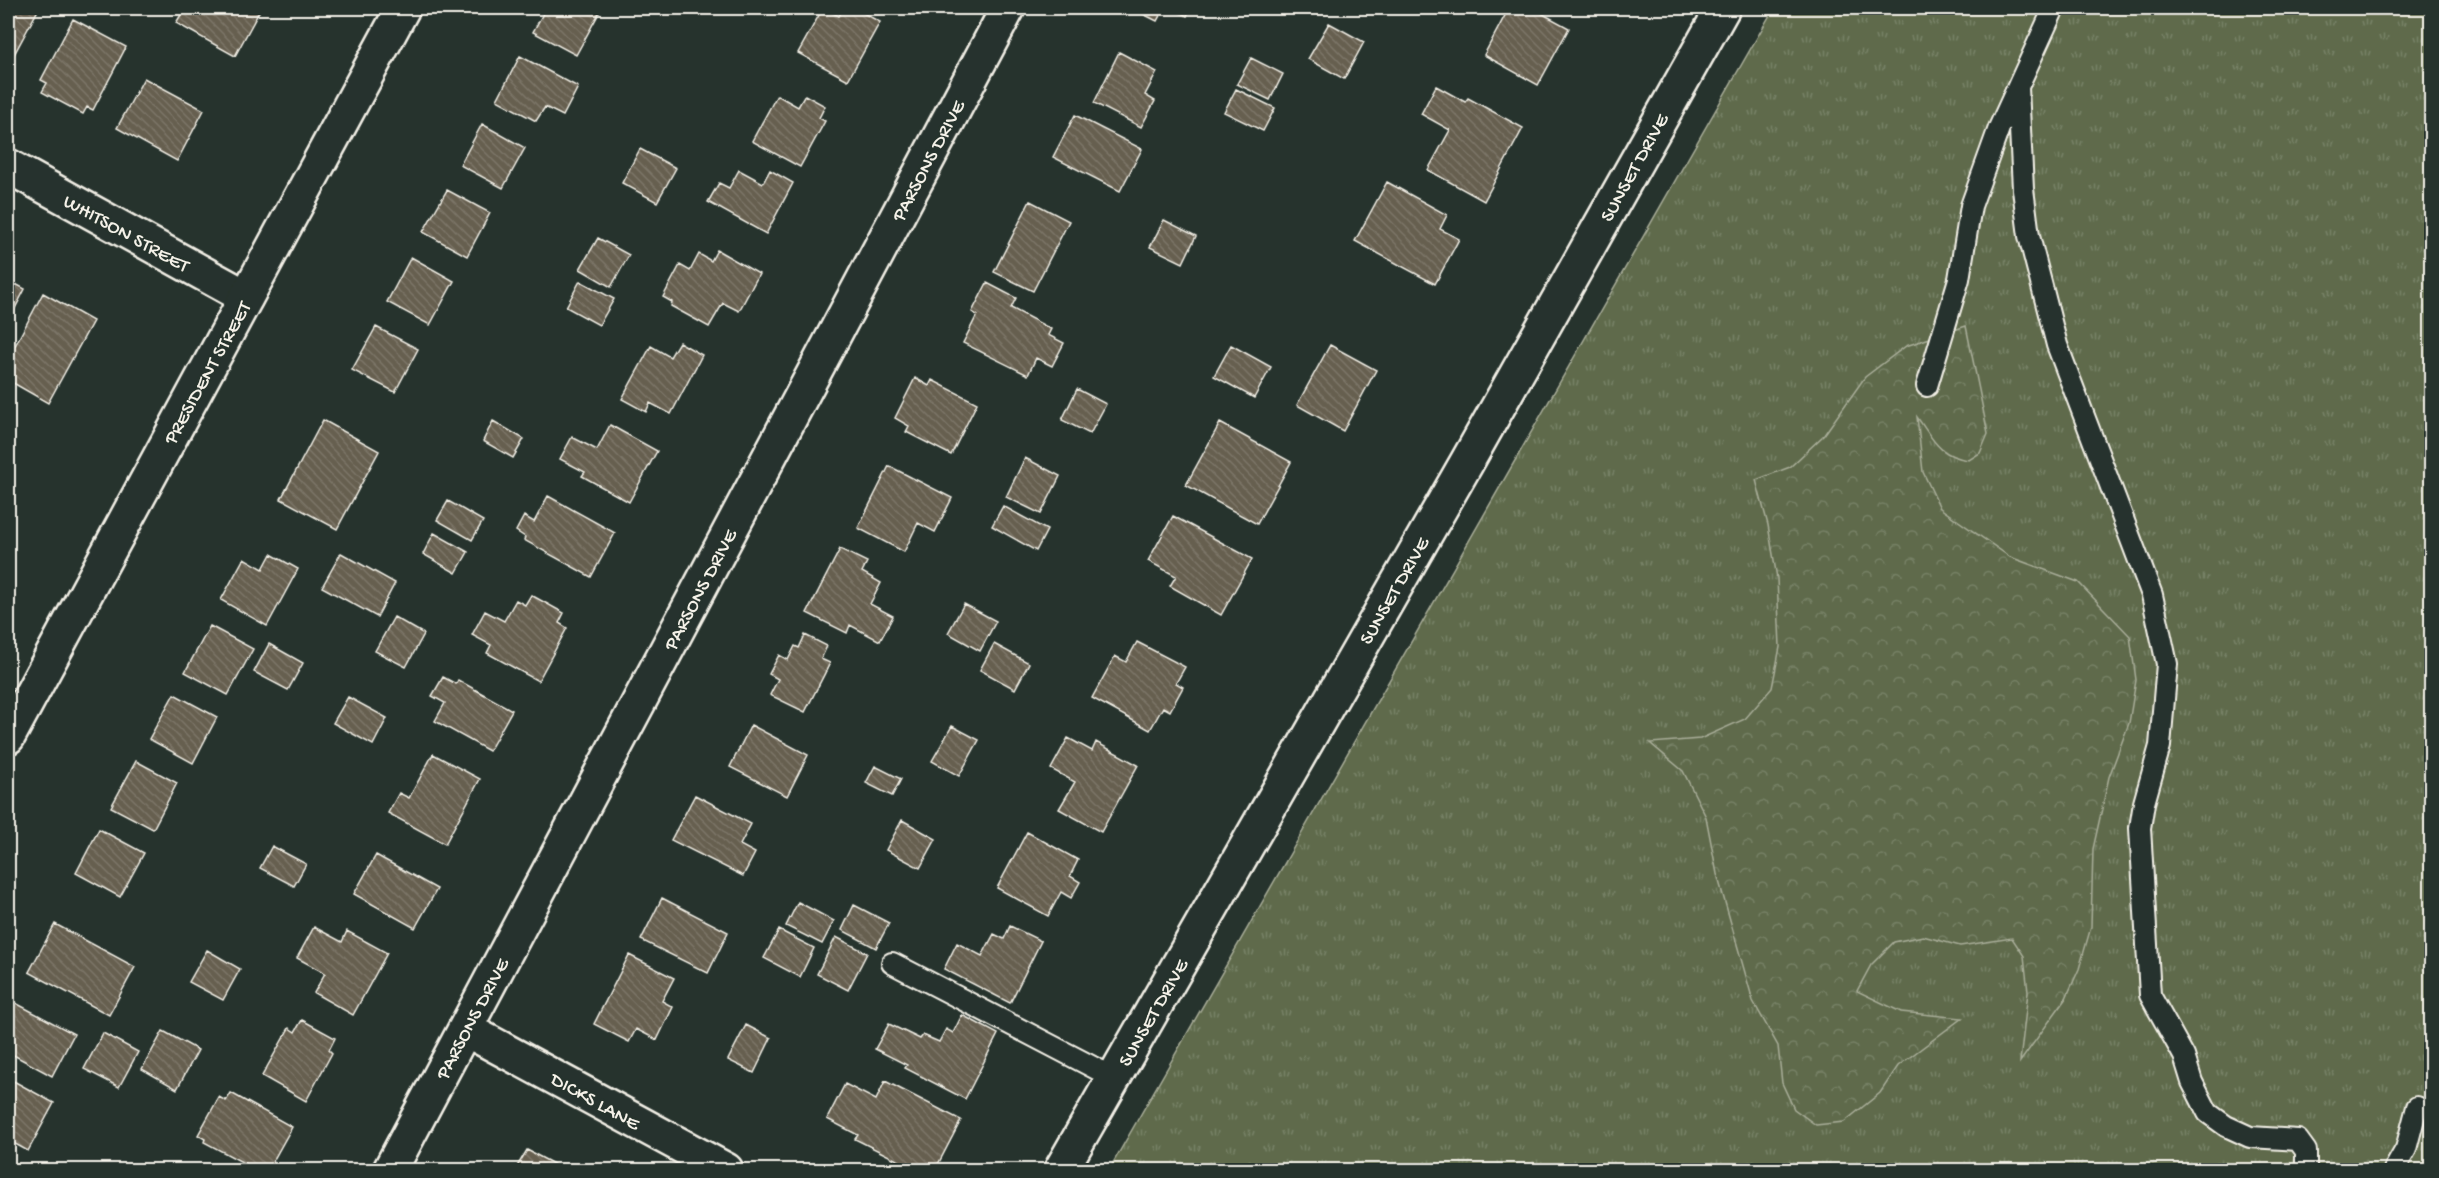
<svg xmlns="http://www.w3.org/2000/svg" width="2439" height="1178" font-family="'Gochi Hand',sans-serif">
	<defs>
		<pattern id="grass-tufts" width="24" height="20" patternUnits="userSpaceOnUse" patternTransform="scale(1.5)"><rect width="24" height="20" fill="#5f6b4c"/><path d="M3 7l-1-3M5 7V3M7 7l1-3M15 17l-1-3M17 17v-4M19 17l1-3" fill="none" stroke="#778166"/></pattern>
		<pattern id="forest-crowns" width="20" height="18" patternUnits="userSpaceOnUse" patternTransform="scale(1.5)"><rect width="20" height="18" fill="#5f6b4c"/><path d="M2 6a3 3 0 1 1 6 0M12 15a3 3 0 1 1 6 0" fill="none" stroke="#778166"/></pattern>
		<pattern id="building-back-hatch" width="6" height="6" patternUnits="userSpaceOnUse" patternTransform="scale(1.5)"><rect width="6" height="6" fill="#665f4f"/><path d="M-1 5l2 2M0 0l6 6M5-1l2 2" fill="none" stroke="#7c7668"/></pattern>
	</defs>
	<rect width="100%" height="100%" fill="#26332d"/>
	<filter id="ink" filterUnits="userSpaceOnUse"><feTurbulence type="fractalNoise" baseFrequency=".0167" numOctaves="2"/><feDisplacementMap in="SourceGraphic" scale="12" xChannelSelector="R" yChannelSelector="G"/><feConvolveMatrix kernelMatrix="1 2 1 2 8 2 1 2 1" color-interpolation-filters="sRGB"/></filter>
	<g filter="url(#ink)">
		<path fill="url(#grass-tufts)" stroke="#aaae9a" stroke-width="1.5" d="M1774,8H2431V1170H1109Z"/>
		<path fill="url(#forest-crowns)" stroke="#aaae9a" stroke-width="1.5" d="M1966,326L1988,434L1980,453L1969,460C1938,456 1933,439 1917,417L1923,472L1940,508L2010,557L2078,582L2130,636L2136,680L2129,723L2109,777L2093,849L2091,927L2079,969L2066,998L2020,1062L2028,992L2024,956L2012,938L1960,946L1923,936L1894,942L1871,965L1857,991L1901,1012L1962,1018L1898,1066L1880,1093L1844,1122L1816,1125L1794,1109L1782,1083L1778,1046L1753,1001L1717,874L1706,817L1683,771L1650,743L1700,739L1745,719L1772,688L1780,647L1777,578L1768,525L1756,480L1790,467L1824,435L1865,377L1906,346Z"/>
		<path fill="url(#building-back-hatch)" stroke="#f4f1e8" stroke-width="1.5" d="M8,8H39L10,62L8,61Z
			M185,8H261L235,56L176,23Z
			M546,8H589L599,13L576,55L533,32Z
			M823,8L839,16L844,8H854L880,22L848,80L798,53Z
			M1131,8H1164L1157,21Z
			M1170,8H1191L1187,16Z
			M1509,8H1532L1569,28L1538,85L1484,55Z
			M73,19L126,47L93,110L87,107L83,114L42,92L47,83L41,80Z
			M1329,23L1364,42L1344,79L1308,59Z
			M1119,52L1157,72L1145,95L1155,101L1141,127L1094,103Z
			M520,56L578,87L563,116L545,107L536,121L497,100Z
			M1251,58L1283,74L1270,100L1237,84Z
			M144,78L204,110L177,161L117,128Z
			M1436,86L1465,102L1468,98L1523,128L1484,201L1428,170L1450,130L1421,114Z
			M1236,89L1275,108L1263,131L1224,112Z
			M777,95L798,107L805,95L825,106L819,118L825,121L800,167L752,141Z
			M1075,115L1142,149L1120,191L1053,157Z
			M482,124L525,148L503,188L460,165Z
			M640,149L676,168L657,202L622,183Z
			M739,170L763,183L770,170L793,183L766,234L708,202L719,183L729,188Z
			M1387,182L1447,215L1440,229L1459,239L1435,284L1355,241Z
			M447,190L490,213L467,256L423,232Z
			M1030,201L1069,221L1033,291L994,272Z
			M1164,220L1196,236L1183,263L1150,247Z
			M598,238L629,255L611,287L580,269Z
			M717,250L759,274L739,311L723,303L709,327L671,306L672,302L663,297L680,265L690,271L699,254L711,261Z
			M411,257L454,281L430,325L387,302Z
			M8,280L25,289L8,322Z
			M580,281L614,299L599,325L566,307Z
			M987,283L1016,298L1011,308L1051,329L1048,335L1064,343L1052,366L1036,358L1028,375L963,343L977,315L972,312Z
			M43,293L93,321L48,403L8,380V359Z
			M376,327L418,349L395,392L352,370Z
			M679,342L702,355L671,414L650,403L646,412L622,399L651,346L670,357Z
			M1231,345L1271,367L1254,398L1214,376Z
			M1330,345L1376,370L1343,431L1297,405Z
			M915,378L929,386L932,380L977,403L951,455L906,432L909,426L895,418Z
			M1077,389L1106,404L1090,434L1062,420Z
			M323,420L379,451L337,529L281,499Z
			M493,421L524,439L513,458L483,441Z
			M1220,423L1291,462L1257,524L1186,485Z
			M610,425L657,451L629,502L582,476L585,472L560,459L572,437L597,450Z
			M1025,458L1060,476L1041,514L1006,497Z
			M889,466L952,498L935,532L918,523L904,552L858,528Z
			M548,496L615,533L591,577L524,540L525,537L516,531L524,516L534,522Z
			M448,501L483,521L472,540L437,520Z
			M1003,506L1047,530L1036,551L992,526Z
			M1173,516L1252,559L1221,615L1170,586L1176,576L1148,561Z
			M434,533L468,552L456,573L423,554Z
			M840,549L867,562L862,572L881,583L870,604L893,616L880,641L850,625L847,633L807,613Z
			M341,553L395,583L377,617L322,587Z
			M271,554L298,569L267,626L221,600L244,558L263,569Z
			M531,595L564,613L559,623L567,628L538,681L487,653L491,645L472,635L485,611L504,621L516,600L525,605Z
			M964,604L996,621L980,651L948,633Z
			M394,617L424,634L406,667L375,651Z
			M210,626L253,649L228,695L185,672Z
			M805,635L827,646L821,659L830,663L805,712L770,695L778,679L769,674L779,655L788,660L795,646L799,648Z
			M1137,642L1185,667L1176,683L1183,687L1170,711L1163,707L1150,730L1092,698L1115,656L1126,662Z
			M269,644L303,663L288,690L254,672Z
			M994,644L1029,663L1015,689L980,670Z
			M443,677L456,684L458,680L512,710L489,751L435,721L445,703L432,696Z
			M174,694L217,717L193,763L149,739Z
			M348,697L387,718L373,745L333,723Z
			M751,725L808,755L787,796L730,767Z
			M952,726L979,740L959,776L932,761Z
			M1068,738L1092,751L1096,742L1138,765L1101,832L1059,809L1075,782L1051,769Z
			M433,754L480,779L445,844L388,813L399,793L409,798Z
			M136,761L177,783L153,829L111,807Z
			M875,766L901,779L892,796L866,783Z
			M695,795L751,824L740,845L755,853L743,876L671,840Z
			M902,820L936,839L920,868L886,850Z
			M99,829L144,853L120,897L76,873Z
			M1027,832L1078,860L1070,876L1080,882L1071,898L1061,892L1048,916L997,888Z
			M272,846L306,864L294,886L260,868Z
			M376,855L437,889L415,928L354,894Z
			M662,898L728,932L708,973L641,940Z
			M798,902L834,921L822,944L786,926Z
			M854,905L889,923L876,948L842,930Z
			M55,924L135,967L109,1015L29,972Z
			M1010,926L1041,941L1010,1003L944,969L957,943L982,956L994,934L1004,939Z
			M314,927L342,942L347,931L387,953L353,1015L314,993L325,973L297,958Z
			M779,930L814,948L800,977L764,958Z
			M836,937L867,953L848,990L817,974Z
			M207,950L240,969L223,1000L189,982Z
			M629,955L674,978L662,1001L673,1007L657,1040L636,1029L629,1042L594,1024Z
			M8,999L74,1034L52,1076L8,1052Z
			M962,1015L998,1034L965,1099L905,1068L907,1065L875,1049L889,1024L920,1039L923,1035L939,1042L946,1029L953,1033Z
			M302,1020L335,1038L329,1050L332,1053L306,1101L262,1076L289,1028L295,1032Z
			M746,1025L771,1038L754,1073L728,1060Z
			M163,1031L198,1050L177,1089L142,1069Z
			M103,1033L138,1052L119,1087L84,1069Z
			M8,1078L54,1103L28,1151L8,1140Z
			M885,1081L961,1120L935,1170H917L855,1139L858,1135L827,1119L845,1084L876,1100Z
			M231,1093L292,1127L268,1170H257L204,1142L205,1139L198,1135L219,1097L226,1101Z
			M527,1150L544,1159L565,1170H515Z"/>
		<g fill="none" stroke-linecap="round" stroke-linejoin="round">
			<defs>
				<path id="service" d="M2018,88L2023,189L2029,236L2057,345L2152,595L2167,664L2160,746L2144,803L2140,828L2150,995L2184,1056L2192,1082L2208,1113L2226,1126L2250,1137L2298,1140L2306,1151V1170
					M1927,386L1959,279L1971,206L1999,128L2054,8
					M892,963L1114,1078
					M2394,1170L2406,1149L2417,1107"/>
				<path id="minor" d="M8,166L246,297
					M465,1029L726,1170
					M390,1170L1008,8
					M1061,1170L1467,462L1723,8"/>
				<path id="tertiary" d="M8,737L403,8"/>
			</defs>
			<use href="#service" stroke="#f4f1e8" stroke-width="24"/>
			<use href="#minor" stroke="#f4f1e8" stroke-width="38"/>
			<use href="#tertiary" stroke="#f4f1e8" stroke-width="38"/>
			<use href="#service" stroke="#26332d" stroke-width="20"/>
			<use href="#minor" stroke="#26332d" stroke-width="33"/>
			<use href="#tertiary" stroke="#26332d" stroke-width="33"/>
		</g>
	</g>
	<g text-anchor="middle" stroke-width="4.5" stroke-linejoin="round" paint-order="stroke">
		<g font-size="20" fill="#f4f1e8" stroke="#26332d">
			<text transform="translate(927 160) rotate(-62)" y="7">PARSONS DRIVE</text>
			<text transform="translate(1633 167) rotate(-61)" y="7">SUNSET DRIVE</text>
			<text transform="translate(127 232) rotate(29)" y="7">WHITSON STREET</text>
			<text transform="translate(206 372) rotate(-61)" y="7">PRESIDENT STREET</text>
			<text transform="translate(699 589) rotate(-62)" y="7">PARSONS DRIVE</text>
			<text transform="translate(1393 590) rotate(-60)" y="7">SUNSET DRIVE</text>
			<text transform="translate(1152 1012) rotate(-60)" y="7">SUNSET DRIVE</text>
			<text transform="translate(471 1018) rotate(-62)" y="7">PARSONS DRIVE</text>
			<text transform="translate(596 1100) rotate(29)" y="7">DICKS LANE</text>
		</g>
	</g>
	<rect width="2439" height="1178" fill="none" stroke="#26332d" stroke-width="30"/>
	<rect x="15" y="15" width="2409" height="1148" fill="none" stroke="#f4f1e8" stroke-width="2" filter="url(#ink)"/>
</svg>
